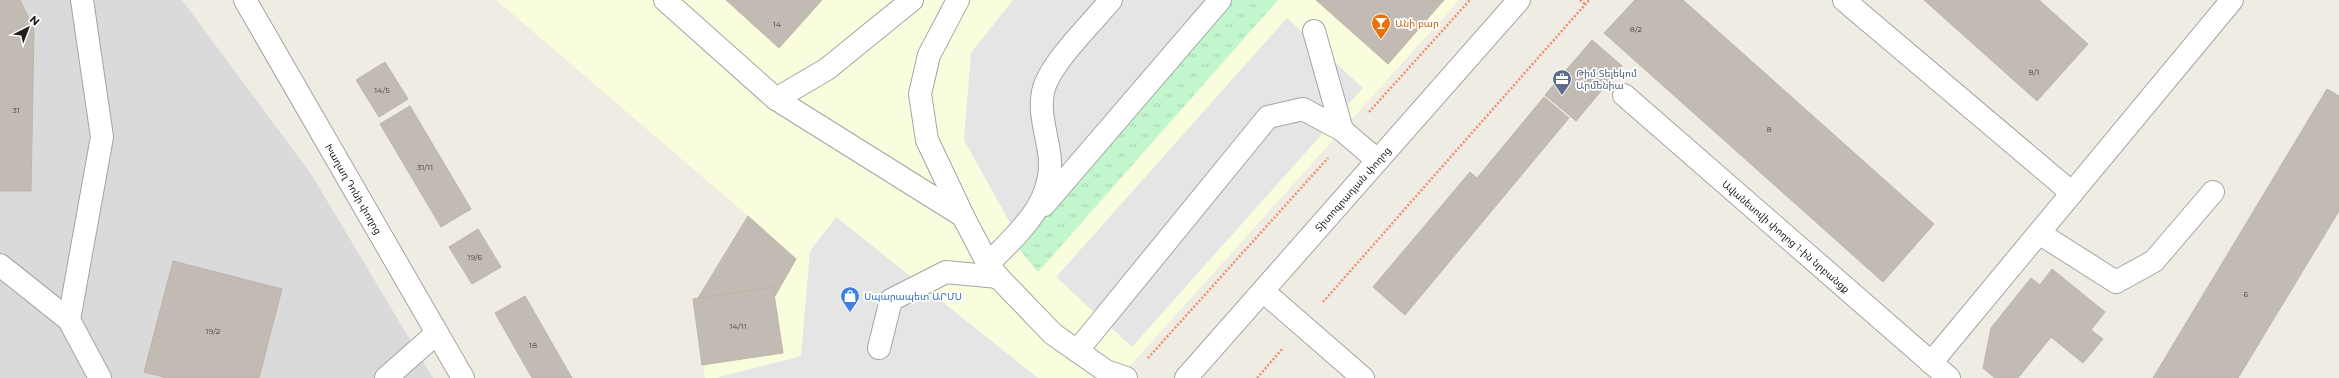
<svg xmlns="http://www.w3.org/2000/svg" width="2339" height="378" font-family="Montserrat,'Noto Sans Armenian',sans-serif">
	<defs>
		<pattern id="park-tufts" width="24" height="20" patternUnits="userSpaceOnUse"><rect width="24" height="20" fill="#c2f6cd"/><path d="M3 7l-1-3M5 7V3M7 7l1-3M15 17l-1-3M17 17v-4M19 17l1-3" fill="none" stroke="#a6d2b0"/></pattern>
	</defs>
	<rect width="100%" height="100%" fill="#eeece3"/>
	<path fill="#dbdada" d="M0,0H182L311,174L433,378H0Z"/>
	<path fill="#f9fddd" d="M496,0H1459L1119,378H705L693,299L699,298L748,216Z"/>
	<path fill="url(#park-tufts)" d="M1231,0H1278L1038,272L1015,244Z"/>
	<path fill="#e5e5e5" d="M1013,0H1212L1014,230L964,140L971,53Z
		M1287,18L1363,88L1132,347L1056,277Z
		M836,217L1038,378H715L801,356L810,251Z"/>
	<path fill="#c2bbb3" stroke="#bfb4a6" d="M0,0H20L34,29L31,191H0Z
		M726,0H822L779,48Z
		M1316,0H1444L1388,64Z
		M1635,0H1683L1934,224L1883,282L1604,33Z
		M1924,0H2039L2088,44L2037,101Z
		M1592,40L1622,66L1576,121L1545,95Z
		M385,62L408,99L379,117L356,80Z
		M2327,89L2339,96V211L2238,378H2153Z
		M1544,97L1569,118L1405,315L1373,287L1470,172L1477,178Z
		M410,106L471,209L441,227L380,124Z
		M748,216L796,259L775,296L773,287L698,298Z
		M478,229L501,267L472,284L449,247Z
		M173,261L282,289L259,378H167L144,372Z
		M2052,269L2105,312L2091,330L2103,339L2083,363L2051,337L2018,378H1995L1983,368L1991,328L2031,278L2040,285Z
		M773,287L783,353L702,365L693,299Z
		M525,296L572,378H532L495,313Z"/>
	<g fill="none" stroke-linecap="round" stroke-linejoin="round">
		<defs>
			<g id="minor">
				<path id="s1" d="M245,0L463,378"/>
				<path d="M665,0L776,99L963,216"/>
				<path d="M958,0L929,55L920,94L927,140L963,216L988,264L998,277L1053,334L1106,371L1126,378"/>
				<path d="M1844,0L2072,193"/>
				<path d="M1314,31L1342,130"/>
				<path id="s2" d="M1624,95L1949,378"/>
				<path d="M776,99L827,69L912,0"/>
				<path d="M1044,205L1220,0"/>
				<path d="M2039,233L2116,282L2154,261L2213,192"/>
				<path d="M988,264C1018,233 1057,201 1049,152C1046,132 1039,112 1043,92C1048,65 1093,22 1111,0"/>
				<path d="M0,265L69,320L100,378"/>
				<path d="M1263,291L1363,378"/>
				<path d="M69,320L102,137L82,0"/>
				<path d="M879,348L891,300L946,272L998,277"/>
				<path d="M1077,351L1268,117L1303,109L1342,130L1377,160"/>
				<path d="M1931,363L2232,0"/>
				<path d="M386,378L437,333"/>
				<path id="s3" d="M1186,378L1519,0"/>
			</g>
		</defs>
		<use href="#minor" stroke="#a4a4a4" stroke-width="24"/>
		<path stroke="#f28e70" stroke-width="2.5" stroke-dasharray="2 2" stroke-linecap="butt" d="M1580,0L1585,4
			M1369,112L1470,0
			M1323,302L1589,0
			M1148,358L1328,158
			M1257,378L1283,348"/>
		<use href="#minor" stroke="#fff" stroke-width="22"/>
	</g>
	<defs>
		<symbol id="bar-pin" viewBox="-11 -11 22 30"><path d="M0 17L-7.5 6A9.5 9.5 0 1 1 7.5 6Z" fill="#e8710a" stroke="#fff"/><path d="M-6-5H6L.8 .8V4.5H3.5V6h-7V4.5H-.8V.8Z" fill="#fff"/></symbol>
		<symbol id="office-pin" viewBox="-11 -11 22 30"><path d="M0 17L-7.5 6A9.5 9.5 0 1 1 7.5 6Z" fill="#5c6f8a" stroke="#fff"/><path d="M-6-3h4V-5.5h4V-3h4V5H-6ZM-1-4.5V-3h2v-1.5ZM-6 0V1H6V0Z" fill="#fff"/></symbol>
		<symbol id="shop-pin" viewBox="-11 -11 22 30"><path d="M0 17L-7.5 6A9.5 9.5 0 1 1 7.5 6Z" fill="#3f7fe0" stroke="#fff"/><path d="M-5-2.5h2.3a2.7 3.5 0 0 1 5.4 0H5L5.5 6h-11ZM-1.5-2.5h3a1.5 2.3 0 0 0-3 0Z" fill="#fff"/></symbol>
	</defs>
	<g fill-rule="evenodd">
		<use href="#bar-pin" x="1370" y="12" width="22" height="30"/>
		<use href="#office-pin" x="1551" y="68" width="22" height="30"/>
		<use href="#shop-pin" x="839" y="285" width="22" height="30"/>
	</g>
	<g text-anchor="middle" stroke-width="3.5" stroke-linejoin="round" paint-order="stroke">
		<g font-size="8" fill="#464442">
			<text x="777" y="27">14</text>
			<text x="1636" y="32">8/2</text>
			<text x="2034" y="75">8/1</text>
			<text x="382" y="93">14/5</text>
			<text x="16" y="113">31</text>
			<text x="1769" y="132">8</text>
			<text x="425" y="170">31/11</text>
			<text x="475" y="260">19/6</text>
			<text x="2246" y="297">6</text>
			<text x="738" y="329">14/11</text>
			<text x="213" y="334">19/2</text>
			<text x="533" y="348">18</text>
		</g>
		<g font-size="10" fill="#c56008" stroke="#fff" text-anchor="start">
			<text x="1395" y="27">Անի բար</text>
		</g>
		<g font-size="10" fill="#4e5e75" stroke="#fff" text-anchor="start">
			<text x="1576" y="77">Թիմ Տելեկոմ<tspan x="1576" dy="12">Արմենիա</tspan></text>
		</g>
		<g font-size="10" fill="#1d1d1d" stroke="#fff">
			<text dy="4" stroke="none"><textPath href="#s1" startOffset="218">Խաղաղ Դոնի փողոց</textPath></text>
			<text dy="4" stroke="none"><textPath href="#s3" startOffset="252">Տիտոգրադյան փողոց</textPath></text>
			<text dy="4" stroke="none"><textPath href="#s2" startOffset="215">Ավանեսովի փողոց 1-ին նրբանցք</textPath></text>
		</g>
		<g font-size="10" fill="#366cbe" stroke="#fff" text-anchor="start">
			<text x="864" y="300">Սպարապետ ԱՐՄՍ</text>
		</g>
	</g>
	<g transform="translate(28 28) rotate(42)" stroke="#ffffff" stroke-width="3" paint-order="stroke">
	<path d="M0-3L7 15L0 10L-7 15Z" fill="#1d1d1d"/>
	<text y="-6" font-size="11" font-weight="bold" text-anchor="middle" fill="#1d1d1d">N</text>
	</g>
</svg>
